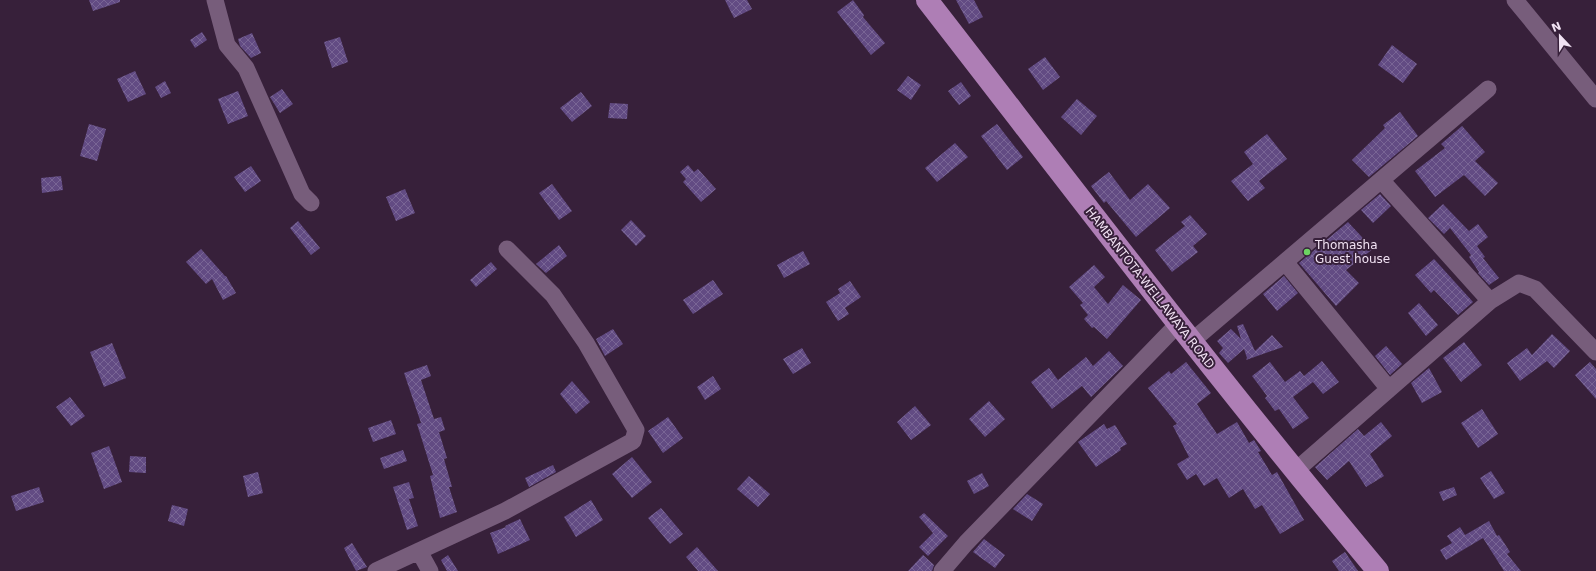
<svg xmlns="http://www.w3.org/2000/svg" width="1596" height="571" font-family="'DejaVu Sans',sans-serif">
	<defs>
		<pattern id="building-cross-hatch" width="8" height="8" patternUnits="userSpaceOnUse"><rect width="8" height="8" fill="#624b83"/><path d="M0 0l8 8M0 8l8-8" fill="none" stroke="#796595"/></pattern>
	</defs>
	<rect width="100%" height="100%" fill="#37203a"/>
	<path fill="url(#building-cross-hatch)" d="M89,0H120V2L93,11Z
		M725,0H747L752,9L734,18Z
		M853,0L864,15L863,17L885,43L871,55L837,12Z
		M956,0H974L983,17L969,24Z
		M202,32L207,40L195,48L190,40Z
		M252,33L261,53L251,58L240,46L238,39Z
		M340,37L348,62L332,68L324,42Z
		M1392,45L1417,64L1403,83L1378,65Z
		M1045,57L1060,77L1043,90L1028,69Z
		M135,71L146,94L128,102L117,79Z
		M908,76L921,85L911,100L897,90Z
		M165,81L171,93L161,98L155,87Z
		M961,82L971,96L959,105L948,91Z
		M282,89L293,104L280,113L270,97Z
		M238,91L248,116L228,124L218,99Z
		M581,92L592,106L572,122L560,108Z
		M1077,99L1097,116L1081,135L1061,117Z
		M610,103L628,104L627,119L608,118Z
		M1400,112L1418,136L1369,177L1352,160L1385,128L1383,125Z
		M89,124L106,129L97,161L80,156Z
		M997,124L1023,157L1007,170L981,136Z
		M1462,126L1485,152L1475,161L1498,183L1485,196L1464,175L1435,197L1415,171L1445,148L1441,144Z
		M1267,134L1287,159L1259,181L1265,188L1248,201L1231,181L1253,164L1244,152Z
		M955,143L968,157L937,182L925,168Z
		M688,165L694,172L698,169L716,189L701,202L683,182L686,179L680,172Z
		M251,166L261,181L245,192L234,177Z
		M1109,172L1130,200L1148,184L1170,208L1136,237L1106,201L1104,203L1091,186Z
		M61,176L63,190L42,193L41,178Z
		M552,184L572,211L559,220L539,193Z
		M405,189L415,213L396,221L386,197Z
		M1380,194L1391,206L1373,223L1361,210Z
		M1443,204L1469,231L1478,224L1488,237L1477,246L1485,257L1483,258L1499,278L1489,285L1478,273L1479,272L1469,257L1471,255L1450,228L1444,234L1428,218Z
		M1190,215L1207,234L1193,246L1198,252L1172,272L1155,250L1185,226L1181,222Z
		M631,220L646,236L636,246L621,230Z
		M298,221L320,248L311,255L290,228Z
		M1348,222L1373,249L1346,270L1359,283L1336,306L1299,263Z
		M559,245L567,256L546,273L536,264Z
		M201,249L225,276H226L236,293L223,300L212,279L206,284L186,262Z
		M803,251L810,264L784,278L777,265Z
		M1434,259L1473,302L1458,315L1434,290L1431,293L1415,275Z
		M491,262L497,269L476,287L470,280Z
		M1094,265L1105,277L1094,287L1108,304L1123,285L1141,300L1107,339L1094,327L1092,328L1084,319L1088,315L1080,305L1083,303L1069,287Z
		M1284,276L1298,293L1277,311L1263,294Z
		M713,280L723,294L693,314L683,300Z
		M850,281L861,297L845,308L849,314L838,321L826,302L840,293L838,289Z
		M1419,303L1438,325L1426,336L1408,313Z
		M1243,324L1255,351L1272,335L1283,347L1246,360L1247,358L1244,349L1228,363L1219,353L1223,348L1217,341L1231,329L1241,339L1237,326Z
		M613,329L623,344L605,356L596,339Z
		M1552,334L1570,351L1554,368L1547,361L1520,381L1507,363L1527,348L1532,355Z
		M1464,342L1482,365L1461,382L1443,358Z
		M112,343L126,378L104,387L90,352Z
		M1386,346L1402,364L1390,375L1375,356Z
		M802,348L811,363L793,374L783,359Z
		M1109,351L1123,366L1091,397L1082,386L1052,409L1031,382L1049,368L1058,380L1086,357L1093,366Z
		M1322,361L1339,382L1323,394L1313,382L1293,397L1309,418L1293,429L1279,409L1275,411L1265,398L1267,396L1252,376L1270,362L1285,382L1300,371L1304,376Z
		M1186,362L1211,393L1197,404L1217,434L1237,422L1249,443L1254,440L1261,451L1258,452L1272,475L1277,472L1304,520L1280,534L1262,505L1255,509L1243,489L1229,498L1217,478L1204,486L1196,474L1187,480L1177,464L1189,457L1173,426L1177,424L1148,388L1169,371L1171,374Z
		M1590,362L1596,369V399L1575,375Z
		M427,365L431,376L421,380L434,419L441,417L445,430L439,432L447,458L444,459L452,487H449L457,512L440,518L430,476L433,475L417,424L421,423L404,373Z
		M1429,368L1442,392L1422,403L1411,383Z
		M713,376L721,389L705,400L697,387Z
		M572,381L590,402L576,414L560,394Z
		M70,397L85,416L71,426L56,407Z
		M989,401L1005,419L985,437L969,419Z
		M915,406L931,425L911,440L897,422Z
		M1482,409L1498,434L1478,448L1461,423Z
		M668,417L683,438L663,453L648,431Z
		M391,420L396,434L373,442L368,428Z
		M1381,422L1392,436L1370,454L1384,476L1366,487L1349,461L1327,480L1315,467L1358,429L1364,436Z
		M1104,424L1107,429L1115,425L1127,444L1120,448L1121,450L1096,467L1078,442Z
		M109,446L122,482L104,489L91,453Z
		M403,450L407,461L384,469L380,458Z
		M130,456L146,457V473L129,472Z
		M632,457L652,482L632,498L612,474Z
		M553,465L556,472L529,487L525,478Z
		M1491,471L1505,493L1494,499L1480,478Z
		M258,472L263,493L248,497L243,476Z
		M982,473L989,486L974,494L967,481Z
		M749,476L770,494L758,507L737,489Z
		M409,482L414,498L409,499L418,526L407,530L393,487Z
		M39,487L44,502L16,511L11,496Z
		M1454,487L1457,495L1443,501L1439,492Z
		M1027,494L1043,504L1032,521L1013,509Z
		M591,500L603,520L576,537L564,517Z
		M172,505L188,509L184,526L168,521Z
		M661,508L683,534L670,544L648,518Z
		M924,513L948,536L928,556L919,547L933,533L919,517Z
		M520,519L530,540L498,554L490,533L506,527L505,526Z
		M1489,521L1497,536L1499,535L1510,552L1507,554L1521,571H1504L1483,538L1446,560L1440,550L1452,543L1447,536L1460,527L1465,535Z
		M984,539L1005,555L995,568L973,552Z
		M352,543L367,567L356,571L344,548Z
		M697,547L718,571H698L686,557Z
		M1345,552L1358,571H1339L1332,561Z
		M448,555L458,571H447L441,560Z
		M923,555L934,565L932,571H908Z"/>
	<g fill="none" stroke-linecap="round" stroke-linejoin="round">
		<path stroke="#775d7b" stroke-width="17" d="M215,0L227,45L246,68L302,194L311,203
			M1515,0L1596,99
			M1381,180L1490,301
			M1285,262L1389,389
			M1192,341L1488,89
			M1294,472L1490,301L1519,283L1535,289L1596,352
			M419,551L430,571
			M376,571L505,511L633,441L636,430L586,343L553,295L507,249
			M942,571L966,543L1178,324"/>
		<path stroke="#ae7eb5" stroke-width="22" d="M927,0C1076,192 1222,385 1378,571"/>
	</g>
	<circle fill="#6cd362" stroke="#37203a" stroke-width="1.5" cx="1307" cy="252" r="4"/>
	<g text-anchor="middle" stroke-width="4" stroke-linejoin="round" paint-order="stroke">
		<g font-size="12" fill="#f1e2f3" stroke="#37203a" text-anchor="start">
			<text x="1315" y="249">Thomasha<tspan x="1315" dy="14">Guest house</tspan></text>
		</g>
		<g font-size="12" fill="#f1e2f3" stroke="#37203a">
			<text transform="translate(1150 288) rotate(52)" y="4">HAMBANTOTA-WELLAWAYA ROAD</text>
		</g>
	</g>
	<g transform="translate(1560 36) rotate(338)" stroke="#37203a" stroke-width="3" paint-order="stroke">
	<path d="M0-3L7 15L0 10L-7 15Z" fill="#f1e2f3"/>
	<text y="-6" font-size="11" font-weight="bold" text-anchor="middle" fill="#f1e2f3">N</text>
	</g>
</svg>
